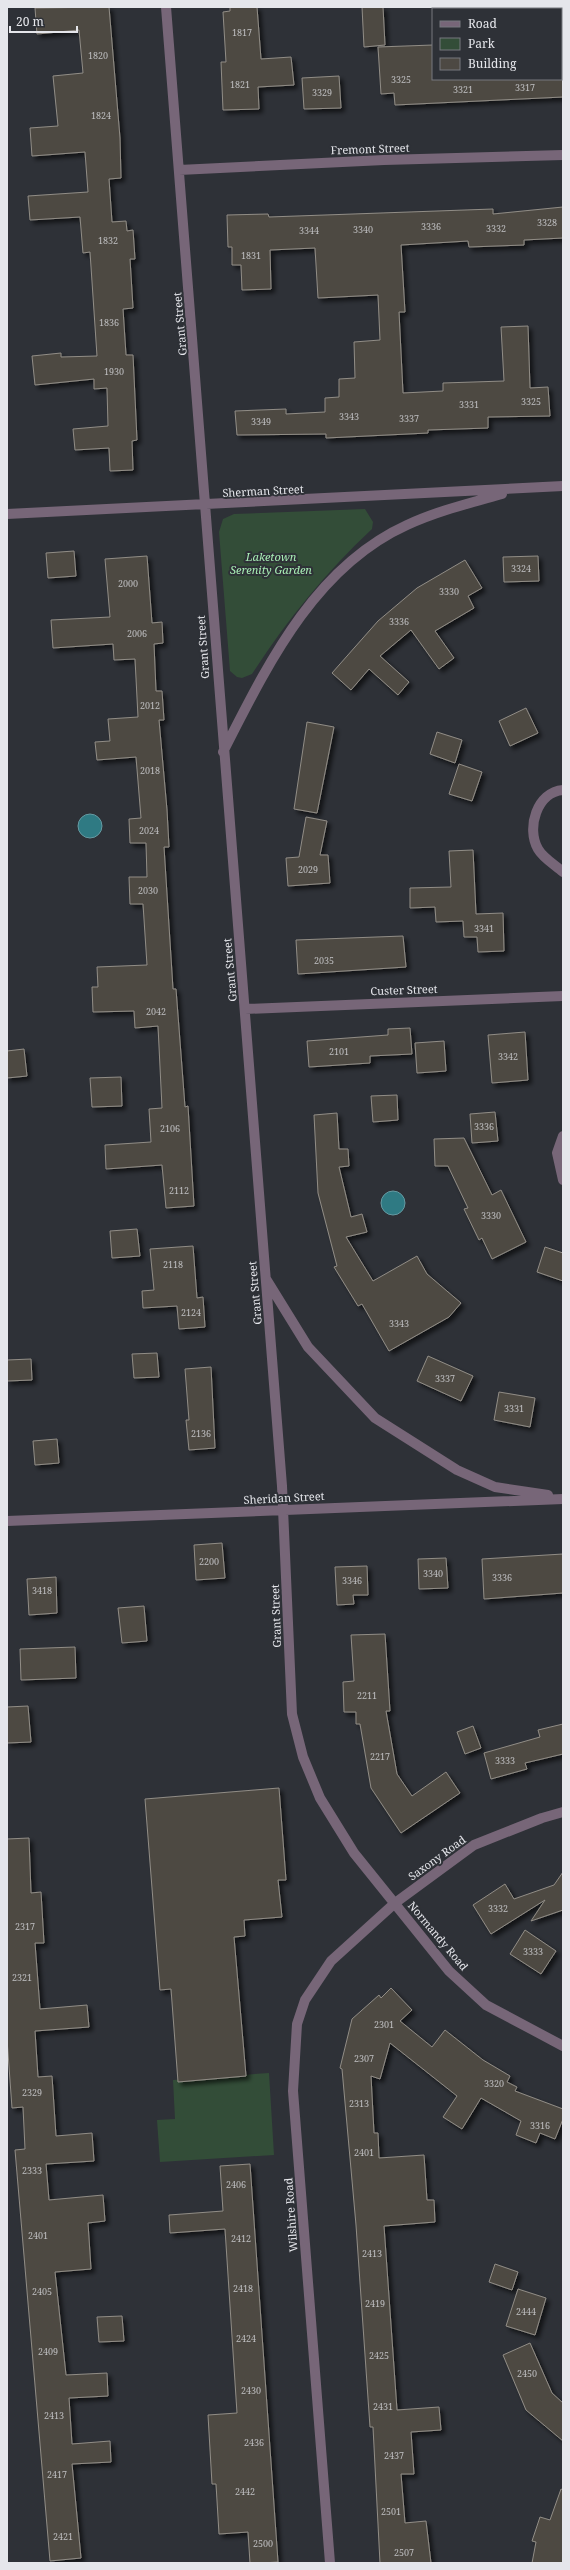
<svg xmlns="http://www.w3.org/2000/svg" width="570" height="2570" font-family="'Noto Serif',serif">
	<defs>
		<filter id="shadow"><feDropShadow dx="3.5" dy="3.5" stdDeviation="2" flood-color="#0009"/></filter>
	</defs>
	<rect width="100%" height="100%" fill="#2e3137"/>
	<path fill="#334d38" d="M365,509L373,522L372,529C325,573 287,620 252,674L242,678L237,677L230,671L219,532L223,519L234,514Z
		M269,2073L274,2155L160,2162L157,2120L175,2119L173,2080Z"/>
	<path fill="#2f7a83" stroke="#669aa2" d="M78 826a12 12 0 1 1 24 0a12 12 0 1 1-24 0Z
		M381 1203a12 12 0 1 1 24 0a12 12 0 1 1-24 0Z"/>
	<path fill="#4d4943" stroke="#918d86" filter="url(#shadow)" d="M109,7L120,138L121,178L109,179L112,222L126,221L127,231L133,230L135,259H130L133,308L123,309L126,355H133L137,440L132,441L133,470L110,471L109,448L75,450L73,429L108,426L107,388L94,389V379L35,385L32,356L61,353V357L97,356L90,252L83,253L80,217L30,220L28,196L88,192L85,152L32,156L30,128L58,126L53,76L83,73L79,30L37,34L35,8Z
		M230,7H257L261,59L291,57L294,85L258,87L259,109L223,110L221,62H226L223,12L230,11Z
		M362,7H383L385,45L364,47Z
		M433,45V79H563V97L395,105L394,93L381,94L378,47Z
		M339,76L341,108L304,109L302,78Z
		M563,207V238L524,240V245L469,247L468,241L401,245L405,312H399L403,393L443,391V383L504,381L501,327L528,326L530,388L548,387L550,416L488,417V428L428,430V433L326,438V434L237,435L235,411L286,409V414L325,412V398L339,397V379L355,378L354,342L380,340L378,295L318,298L315,248L270,250L271,289L242,290L241,265H232V247H228L227,215L268,214L269,217L493,209V214Z
		M74,551L76,576L48,578L46,553Z
		M147,556L152,623L162,622L163,643L154,644L156,691H162L164,720H159L167,810L169,847H164L173,989H176L185,1107L188,1106L194,1206L166,1208L162,1165L106,1169L105,1145L151,1142L149,1109L162,1108L158,1026L135,1028L134,1011L93,1012L92,987H98L97,967L147,965L143,904H130L129,877H147L146,843H130L129,819L141,818L136,757L97,760L95,742L110,741L108,719L138,717L135,659L114,660L113,644L53,648L51,620L110,617L105,559Z
		M538,556L539,581L504,582L503,557Z
		M465,560L482,588L468,596L474,608L435,631L454,658L439,669L411,630L380,656L409,682L398,695L369,669L351,690L332,673L378,621L417,588Z
		M526,708L538,733L510,746L499,721Z
		M307,722L334,727L317,813L294,809Z
		M437,732L462,740L455,763L430,754Z
		M459,764L482,772L472,801L449,794Z
		M306,817L327,821L320,855H328L330,883L288,886L286,858L299,857Z
		M473,850L476,914L503,913L504,951L478,952L477,937H464L463,921L436,922L435,907L410,908V888L451,887L449,851Z
		M403,936L406,967L298,974L296,940Z
		M410,1028L412,1054L370,1056V1063L309,1067L307,1041L388,1035V1029Z
		M525,1032L528,1080L492,1083L488,1035Z
		M444,1041L446,1071L417,1073L415,1043Z
		M24,1049L27,1076L7,1078V1051Z
		M121,1077L122,1106L92,1107L90,1078Z
		M397,1095L398,1120L373,1122L371,1096Z
		M495,1112L498,1141L472,1143L470,1114Z
		M337,1113L339,1149H348L349,1166L339,1167L351,1217L362,1214L367,1232L346,1237L373,1281L417,1256L427,1274L461,1303L449,1317L389,1351L362,1304L358,1306L334,1267L337,1266L318,1193L314,1115Z
		M464,1138L492,1195L501,1190L526,1242L492,1259L482,1238L479,1240L464,1209L468,1208L448,1166H435L434,1139Z
		M137,1229L140,1256L112,1258L110,1231Z
		M193,1246L197,1298L203,1297L205,1327L179,1329L177,1306L143,1308L142,1291L154,1290L150,1249Z
		M545,1247L563,1253V1281L537,1272Z
		M157,1353L159,1377L134,1378L132,1354Z
		M428,1356L473,1376L461,1401L417,1381Z
		M31,1359L32,1380L7,1381V1360Z
		M211,1367L215,1448L189,1450L186,1420H189L185,1369Z
		M499,1392L535,1398L530,1427L494,1420Z
		M57,1439L59,1463L35,1465L33,1441Z
		M222,1543L225,1578L196,1580L194,1545Z
		M563,1554V1593L484,1599L482,1559Z
		M446,1558L448,1588L419,1589L418,1559Z
		M367,1566L368,1595H353L354,1604L337,1605L335,1567Z
		M56,1577L57,1613L29,1615L27,1579Z
		M144,1606L147,1641L122,1643L118,1608Z
		M385,1634L390,1711H386L397,1774L412,1796L446,1772L460,1793L401,1833L371,1788L360,1724H356V1712H344L343,1682L354,1681L351,1635Z
		M75,1647L76,1678L21,1680L20,1649Z
		M28,1706L31,1742L7,1743V1707Z
		M563,1724V1754L525,1763L527,1769L491,1779L484,1753L540,1737L538,1730Z
		M473,1726L481,1748L465,1754L457,1732Z
		M279,1788L286,1880H278L282,1917L244,1920L245,1936L234,1937L246,2076L178,2082L171,1989L160,1990L145,1799Z
		M29,1838L31,1893L41,1892L44,1943H35L40,2009L87,2005L89,2027L35,2031L38,2077L52,2076L56,2136L92,2133L94,2161L46,2164L49,2200L103,2195L105,2221L88,2223L91,2269L55,2272L66,2375L107,2373L108,2396L69,2398L72,2444L110,2441L111,2462L72,2464L81,2558L50,2561L15,2150L25,2149L23,2107L12,2108L7,2039V1839Z
		M563,1872V1910L531,1921L545,1900L491,1934L473,1905L505,1884L514,1899L554,1885Z
		M525,1930L556,1951L541,1974L510,1954Z
		M391,1988L412,2010L400,2021L432,2047L445,2030L483,2060L510,2076L507,2082L517,2087L515,2091L563,2109V2119L555,2139L540,2133L536,2143L516,2135L521,2121L481,2098L462,2129L443,2117L457,2096L390,2043L380,2079L371,2076L374,2133H378L379,2158L424,2155L427,2200H434L435,2222L384,2226L397,2410L439,2407L441,2430L411,2432L414,2474H401L405,2523L426,2521L431,2563H380L373,2427H370L356,2225L342,2069L340,2068L352,2019L379,1995L381,1998Z
		M250,2164L278,2562L262,2563H250L248,2532L219,2534L216,2484H212L208,2415L237,2413L225,2229L170,2233L169,2215L223,2211L220,2166Z
		M495,2264L518,2272L512,2290L489,2282Z
		M518,2289L546,2298L535,2335L506,2326Z
		M122,2316L124,2341L99,2342L97,2317Z
		M530,2343L552,2393L563,2403V2441L526,2410L503,2355Z
		M561,2489L563,2490V2563H532L536,2542L532,2541L540,2517L550,2520Z"/>
	<g fill="none" stroke-linecap="round" stroke-linejoin="round">
		<path stroke="#776678" stroke-width="10" d="M166,7L282,1486L292,1714L303,1757L320,1798L354,1853L449,1971L486,2005L563,2046
			M179,170L384,160L563,155
			M7,514L563,486
			M223,752C267,666 314,567 407,525C437,511 470,503 502,494
			M563,790C537,792 526,828 538,849C543,858 555,865 563,872
			M245,1009L563,996
			M563,1136L557,1153L563,1180
			M266,1279L308,1347L375,1418L457,1470L495,1487L548,1495
			M7,1521L563,1499
			M330,2563L293,2091L297,2024L305,2000L331,1961L395,1903L474,1845L542,1818L563,1812"/>
	</g>
	<g text-anchor="middle" stroke-width="4" stroke-linejoin="round" paint-order="stroke">
		<g font-size="9" fill="#bfbfc1">
			<text x="242" y="36">1817</text>
			<text x="98" y="59">1820</text>
			<text x="401" y="83">3325</text>
			<text x="240" y="88">1821</text>
			<text x="525" y="91">3317</text>
			<text x="463" y="93">3321</text>
			<text x="322" y="96">3329</text>
			<text x="101" y="119">1824</text>
			<text x="547" y="226">3328</text>
			<text x="431" y="230">3336</text>
			<text x="496" y="232">3332</text>
			<text x="363" y="233">3340</text>
			<text x="309" y="234">3344</text>
			<text x="108" y="244">1832</text>
			<text x="251" y="259">1831</text>
			<text x="109" y="326">1836</text>
			<text x="114" y="375">1930</text>
			<text x="531" y="405">3325</text>
			<text x="469" y="408">3331</text>
			<text x="349" y="420">3343</text>
			<text x="409" y="422">3337</text>
			<text x="261" y="425">3349</text>
			<text x="521" y="572">3324</text>
			<text x="128" y="587">2000</text>
			<text x="449" y="595">3330</text>
			<text x="399" y="625">3336</text>
			<text x="137" y="637">2006</text>
			<text x="150" y="709">2012</text>
			<text x="150" y="774">2018</text>
			<text x="149" y="834">2024</text>
			<text x="308" y="873">2029</text>
			<text x="148" y="894">2030</text>
			<text x="484" y="932">3341</text>
			<text x="324" y="964">2035</text>
			<text x="156" y="1015">2042</text>
			<text x="339" y="1055">2101</text>
			<text x="508" y="1060">3342</text>
			<text x="484" y="1130">3336</text>
			<text x="170" y="1132">2106</text>
			<text x="179" y="1194">2112</text>
			<text x="491" y="1219">3330</text>
			<text x="173" y="1268">2118</text>
			<text x="191" y="1316">2124</text>
			<text x="399" y="1327">3343</text>
			<text x="445" y="1382">3337</text>
			<text x="514" y="1412">3331</text>
			<text x="201" y="1437">2136</text>
			<text x="209" y="1565">2200</text>
			<text x="433" y="1577">3340</text>
			<text x="502" y="1581">3336</text>
			<text x="352" y="1584">3346</text>
			<text x="42" y="1594">3418</text>
			<text x="367" y="1699">2211</text>
			<text x="380" y="1760">2217</text>
			<text x="505" y="1764">3333</text>
			<text x="498" y="1912">3332</text>
			<text x="25" y="1930">2317</text>
			<text x="533" y="1955">3333</text>
			<text x="22" y="1981">2321</text>
			<text x="384" y="2028">2301</text>
			<text x="364" y="2062">2307</text>
			<text x="494" y="2087">3320</text>
			<text x="32" y="2096">2329</text>
			<text x="359" y="2107">2313</text>
			<text x="540" y="2129">3316</text>
			<text x="364" y="2156">2401</text>
			<text x="32" y="2174">2333</text>
			<text x="236" y="2188">2406</text>
			<text x="38" y="2239">2401</text>
			<text x="241" y="2242">2412</text>
			<text x="372" y="2257">2413</text>
			<text x="243" y="2292">2418</text>
			<text x="42" y="2295">2405</text>
			<text x="375" y="2307">2419</text>
			<text x="526" y="2315">2444</text>
			<text x="246" y="2342">2424</text>
			<text x="48" y="2355">2409</text>
			<text x="379" y="2359">2425</text>
			<text x="527" y="2377">2450</text>
			<text x="251" y="2394">2430</text>
			<text x="383" y="2410">2431</text>
			<text x="54" y="2419">2413</text>
			<text x="254" y="2446">2436</text>
			<text x="394" y="2459">2437</text>
			<text x="57" y="2478">2417</text>
			<text x="245" y="2495">2442</text>
			<text x="391" y="2515">2501</text>
			<text x="63" y="2540">2421</text>
			<text x="263" y="2547">2500</text>
			<text x="404" y="2556">2507</text>
		</g>
		<g font-size="11" fill="#e5e6eb" stroke="#2e3137">
			<text transform="translate(370 149) rotate(-2)" y="4">Fremont Street</text>
			<text transform="translate(180 324) rotate(-95)" y="4">Grant Street</text>
			<text transform="translate(263 491) rotate(-3)" y="4">Sherman Street</text>
			<text transform="translate(203 647) rotate(-94)" y="4">Grant Street</text>
			<text transform="translate(230 970) rotate(-95)" y="4">Grant Street</text>
			<text transform="translate(404 990) rotate(-2)" y="4">Custer Street</text>
			<text transform="translate(255 1293) rotate(-95)" y="4">Grant Street</text>
			<text transform="translate(284 1498) rotate(-3)" y="4">Sheridan Street</text>
			<text transform="translate(276 1616) rotate(-92)" y="4">Grant Street</text>
			<text transform="translate(437 1858) rotate(-36)" y="4">Saxony Road</text>
			<text transform="translate(438 1936) rotate(50)" y="4">Normandy Road</text>
			<text transform="translate(291 2215) rotate(-94)" y="4">Wilshire Road</text>
		</g>
		<g font-size="11" font-style="italic" fill="#a8eeb5" stroke="#2e3137">
			<text x="271" y="561">Laketown<tspan x="271" dy="13">Serenity Garden</tspan></text>
		</g>
	</g>
	<rect width="570" height="2570" fill="none" stroke="#e5e6eb" stroke-width="16"/>
	<rect x="432" y="8" width="130" height="72" fill="#2e3137" stroke="#77797f"/>
	<rect x="440" y="21" width="20" height="6" fill="#776678" stroke="#77797f"/>
	<text x="468" y="28" font-size="12" fill="#e5e6eb">Road</text>
	<rect x="440" y="38" width="20" height="12" fill="#334d38" stroke="#77797f"/>
	<text x="468" y="48" font-size="12" fill="#e5e6eb">Park</text>
	<rect x="440" y="58" width="20" height="12" fill="#4d4943" stroke="#77797f"/>
	<text x="468" y="68" font-size="12" fill="#e5e6eb">Building</text>
	<path d="M10 26v6h67v-6" fill="none" stroke="#e5e6eb" stroke-width="2"/>
	<text x="16" y="26" font-size="12" fill="#e5e6eb" stroke="#2e3137" stroke-width="3" paint-order="stroke">20 m</text>
</svg>
